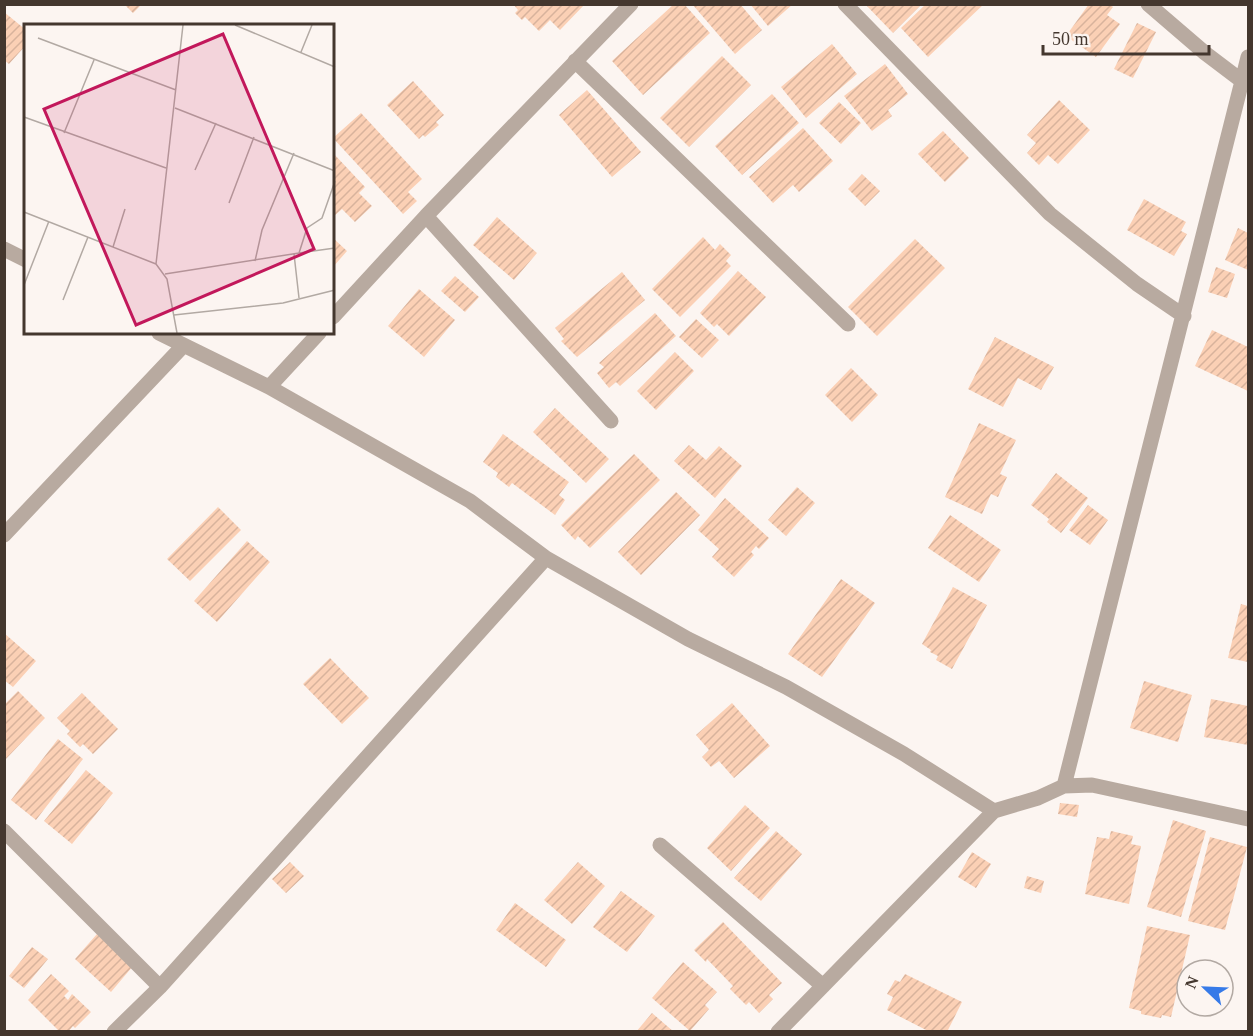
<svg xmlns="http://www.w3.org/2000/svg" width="1253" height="1036" font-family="Georgia,serif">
	<defs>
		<pattern id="building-hatch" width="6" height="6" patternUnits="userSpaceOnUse" patternTransform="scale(1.5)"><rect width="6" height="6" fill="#fbd0b5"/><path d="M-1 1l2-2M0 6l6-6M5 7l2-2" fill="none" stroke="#d8b39c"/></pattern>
	</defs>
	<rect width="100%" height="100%" fill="#fcf5f1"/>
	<path fill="url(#building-hatch)" d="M124,4H142L133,13Z
		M513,4H585L560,30L550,20L539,31L525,17L522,20L515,13L518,10Z
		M674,4H684L710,33L643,95L612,61Z
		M692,4H740L762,30L735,54Z
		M750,4H793L768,26Z
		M865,4H922L893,33Z
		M926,4H984L928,57L901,28Z
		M1089,4H1110L1113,7L1107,15L1120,24L1096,57L1066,36Z
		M4,12L26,30V45L9,64L4,60Z
		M1137,23L1156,32L1133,78L1114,69Z
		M832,44L857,74L806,118L781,87Z
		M722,56L751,85L689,147L660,118Z
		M885,64L908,94L888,110L892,116L872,131L844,96Z
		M413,81L444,115L436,122L439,125L425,137L423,135L419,139L387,105Z
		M587,90L641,152L612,177L559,115Z
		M772,94L799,123L742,175L715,146Z
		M1059,100L1090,130L1058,164L1048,155L1039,165L1027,153L1036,143L1027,135Z
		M839,102L861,123L841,144L819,123Z
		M361,113L422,179L408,192L417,201L403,214L333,138Z
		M803,128L833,161L799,192L793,185L773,203L749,177Z
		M943,131L969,158L945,182L918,154Z
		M333,153L365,187L359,193L372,206L355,222L342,209L333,217Z
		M862,174L880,191L865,206L848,189Z
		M1144,199L1186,222L1181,231L1187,234L1174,256L1127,230Z
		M497,217L537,253L514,280L473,245Z
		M1238,228L1248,233V270L1225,260Z
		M703,237L715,250L720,244L731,255L726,261L731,266L680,317L652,289Z
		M333,238L347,251L333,267Z
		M915,239L945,268L877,336L848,307Z
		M1216,267L1235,274L1227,298L1208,292Z
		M738,271L766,297L729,336L717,324L714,327L700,313Z
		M622,272L645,300L577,357L561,341L564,339L555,328Z
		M455,276L479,297L465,312L441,291Z
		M419,289L455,320L424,357L388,326Z
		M655,313L676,336L620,386L616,382L609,388L597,373L604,367L599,363Z
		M696,319L719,340L702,358L679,337Z
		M1212,330L1248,347V391L1195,366Z
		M995,337L1054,367L1041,390L1018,378L1003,407L968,389Z
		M675,352L694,371L656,410L637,391Z
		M851,368L878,395L852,422L825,395Z
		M555,408L609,459L586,483L533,432Z
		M979,423L1016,440L1000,474L1007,477L998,497L991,494L982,514L945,497Z
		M503,434L569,482L559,495L565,500L555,515L512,483L509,487L496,477L498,473L483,462Z
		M689,445L706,460L719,446L742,466L715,498L674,461Z
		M634,454L660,480L590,548L578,536L575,540L561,525Z
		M1056,473L1088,498L1061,533L1047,522L1049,519L1031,505Z
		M797,487L815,503L786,536L768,520Z
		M676,492L700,515L641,575L618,552Z
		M725,498L769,538L759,549L756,546L751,552L754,555L734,577L712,557L719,549L698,530Z
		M1088,505L1108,520L1090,545L1069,530Z
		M218,507L241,530L190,581L167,559Z
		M950,515L1001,550L979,582L928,548Z
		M247,541L270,562L217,622L194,601Z
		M841,579L875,603L822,677L788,654Z
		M953,587L987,605L952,669L936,660L938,656L930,652L931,650L922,644Z
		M1241,604L1248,606V662L1228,658Z
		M4,633L36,661L13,687L4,680Z
		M330,658L369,698L342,724L303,684Z
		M1144,681L1192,695L1178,742L1130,728Z
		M18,691L45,718L4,761V705Z
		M82,693L118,729L93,754L83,744L80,747L67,734L70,731L57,718Z
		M1211,699L1248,706V745L1204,737Z
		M732,703L770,746L734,778L719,761L711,767L702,757L709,750L696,735Z
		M58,739L83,759L36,820L11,800Z
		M86,770L113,793L72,844L44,821Z
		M1060,803L1079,805L1077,817L1058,814Z
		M745,805L770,828L731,871L707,848Z
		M1173,820L1206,831L1181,917L1147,907Z
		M776,831L802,854L761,901L734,878Z
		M1111,831L1133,836L1131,844L1141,846L1129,904L1085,894L1097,837L1109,839Z
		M1210,837L1247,847L1225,930L1188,921Z
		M972,852L991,864L976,888L958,877Z
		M290,862L304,876L286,893L272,879Z
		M578,862L605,886L572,924L544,900Z
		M1027,876L1044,881L1041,893L1024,888Z
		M621,891L655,916L627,952L593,927Z
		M515,903L566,940L546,967L496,930Z
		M723,922L782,983L769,995L773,999L759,1013L749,1002L746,1005L730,989L733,986L707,959L706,962L694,950Z
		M1147,926L1190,935L1171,1017L1162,1015L1161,1018L1141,1014V1011L1129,1008Z
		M97,934L133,966L111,992L75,959Z
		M32,947L48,959L24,988L9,976Z
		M683,962L717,992L705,1005L709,1009L690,1031L652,998Z
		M51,974L69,991L64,996L68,1000L72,994L91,1012L75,1028L73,1026L68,1032H60L28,1000Z
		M905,974L962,1002L947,1032H930L887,1010L893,997L887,994L895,980L900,982Z
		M652,1013L674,1032H636Z"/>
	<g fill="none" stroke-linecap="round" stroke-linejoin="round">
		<path stroke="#b8aaa0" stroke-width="15" d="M845,4L1050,214L1137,284L1184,316
			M575,61L848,324
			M1242,81L1248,57
			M426,216L611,421
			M4,249L26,260
			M333,317L426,216L631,4
			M159,333L269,387L470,501L546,558L688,639L786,687L904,754L994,811L1038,798L1064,786L1092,785L1248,819
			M269,387L319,333
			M4,535L183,346
			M1064,786L1242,81L1205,53L1148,4
			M4,831L160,987
			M660,845L823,986
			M114,1032L160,987L546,558
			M778,1032L994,811"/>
	</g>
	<g transform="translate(24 24)">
		<rect width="310" height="310" fill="#fcf5f1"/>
		<path fill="none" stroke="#b2a9a3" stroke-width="1.5" d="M211,1L311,43M14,14L152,66M277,28L288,1M151,84L311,147M0,93L142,144M40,109L70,36M171,146L192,99M205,179L230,113M0,188L132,240M89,223L101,185M275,229L311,224M270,230L275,274M231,237L238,206L270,129M141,250L275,229L283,204L298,194L311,157M0,261L25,197M39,276L64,213M150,291L259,279L311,266M153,309L143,255L132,240L159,1"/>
		<path fill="#c2185b" fill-opacity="0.15" stroke="#c2185b" stroke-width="3" d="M199,10L290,225L112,301L20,85Z"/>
		<rect width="310" height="310" fill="none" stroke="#44372e" stroke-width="3"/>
	</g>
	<rect width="1253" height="1036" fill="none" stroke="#44372e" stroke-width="12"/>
	<g transform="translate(1205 988) rotate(293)"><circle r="28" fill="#fcf5f1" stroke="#b2a9a3" stroke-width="1.5"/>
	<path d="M0-4.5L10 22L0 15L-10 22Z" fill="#367ae8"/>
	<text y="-9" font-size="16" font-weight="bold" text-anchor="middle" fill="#44372e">N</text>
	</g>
	<path d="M1043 45v9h166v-9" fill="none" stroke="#44372e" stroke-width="3"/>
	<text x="1052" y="45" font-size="18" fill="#44372e" stroke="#fcf5f1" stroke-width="4.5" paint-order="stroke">50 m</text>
</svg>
